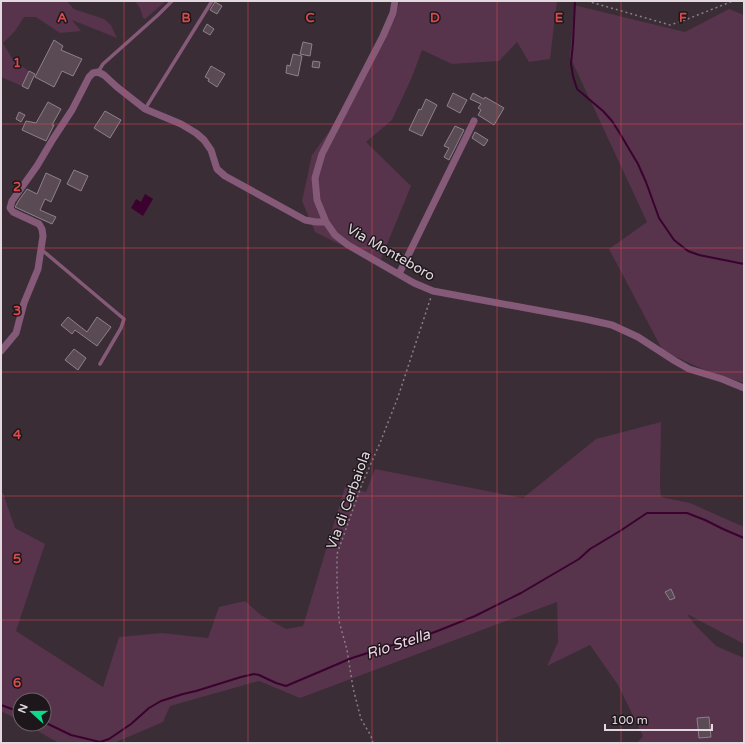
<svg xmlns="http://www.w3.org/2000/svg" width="745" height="744" font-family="'Varela Round',sans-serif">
	<rect width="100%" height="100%" fill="#3a2d36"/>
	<path fill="#57334c" d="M1,1H67L74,9L104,19L111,25L117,38L72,20L81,31L60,33L36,17H24L15,31L3,43L13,60L29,71L22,86L1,77Z
		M135,1H166L145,19L143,18L140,8Z
		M400,1H557L550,59L529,62L517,42L499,61L452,64L422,50L412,77L392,120L366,142L411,186L379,264L315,232L302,201L312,155L328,133L396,16L398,7Z
		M574,5L685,32L729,9L744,15V383L709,372L663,351L609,249L647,222L570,57Z
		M661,422L660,486L661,497L690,503L744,527V644L687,614L696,626L716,646L744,658V743H637L643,736L618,685L590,645L547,666L558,642L557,602L300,698L259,681L170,706L163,722L114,743H59L25,724H44V700H20V721L1,711V493H3L15,528L45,544L16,631L103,687L119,637L162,633L208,638L219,607L245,601L261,615L286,629L303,626L345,487L366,492L375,469L523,498L596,439Z"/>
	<path fill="#3b022f" d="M145,194L153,199L143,216L131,208L136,199L141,202Z"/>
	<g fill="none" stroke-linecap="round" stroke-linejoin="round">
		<path stroke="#3b022f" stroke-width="2" d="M575,1L573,43L571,64L573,76L577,89L603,111L612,121L619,132L638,164L646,182L659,218L674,240L688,251L699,255L744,264
			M1,705L20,712
			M44,722L71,735L100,742L109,739L131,724L149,708L161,701L183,694L196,691L241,677L254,674L259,675L276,683L286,686L352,658L399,643L411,641L440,630L475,616L521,593L579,559L590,549L620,531L647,513H687L705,520L723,529L744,538"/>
	</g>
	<path fill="#594a54" stroke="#90808b" d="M215,2L222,6L217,14L210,10Z
		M207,24L214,29L210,35L203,31Z
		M54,40L63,46L61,50L82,59L73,76L62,71L54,87L35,77Z
		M303,42L312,44L310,56L300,54Z
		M293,54L302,56L298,76L286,73L287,65L290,66Z
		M313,61L320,62L319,68L312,67Z
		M211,66L225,74L217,87L208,81L209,79L205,77Z
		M29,71L35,74L28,89L22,86Z
		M453,93L467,100L460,113L447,106Z
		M473,93L484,99L485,97L504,108L494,125L478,115L481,110L478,108L481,104L470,99Z
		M426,99L437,105L422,136L409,130L419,109L421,110Z
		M48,102L61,109L52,125H54L46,141L22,130L26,121L36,123Z
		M105,111L121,120L110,138L94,128Z
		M19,112L25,115L21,122L16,119Z
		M455,126L464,130L449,160L444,157L449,148L444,146Z
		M475,132L488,140L484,146L472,138Z
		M74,170L88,176L81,191L67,184Z
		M46,173L61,180L51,202L45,199L40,210L56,217L52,224L15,207L19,200L27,189L37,194Z
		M68,317L87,332L97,317L111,327L97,346L75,330L72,334L61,325Z
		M74,349L86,358L78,370L65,360Z
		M671,589L675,598L670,600L665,592Z
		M709,717L711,737L699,738L697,718Z"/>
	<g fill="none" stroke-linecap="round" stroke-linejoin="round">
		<path stroke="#897e85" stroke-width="1.5" stroke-dasharray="2 3" stroke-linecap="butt" d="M587,1L670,25L685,20L733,1
			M373,743L371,736L361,719L353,688L347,650L339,621L337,582V554L362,484L380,443L398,397L431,297"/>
		<path stroke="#855978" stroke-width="3.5" d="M98,72L103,64L158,15L172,1
			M145,109L212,1
			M42,250L124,319L121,328L100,364"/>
		<path stroke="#855978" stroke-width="7" d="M395,1L393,13L383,36L322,154L315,178L317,200L326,222L335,235L348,245L414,283L433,291L585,319L612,325L638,337L675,361L689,369L722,379L744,388
			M399,274L474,121
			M1,351L16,333L24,303L38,269L43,236L42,229L39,224L13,212L10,208L12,201L37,166L53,139L72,110L89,77L93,73L98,72L104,75L117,87L145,109L181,124L196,133L204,140L211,150L217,169L225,176L305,220L316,222H326"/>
	</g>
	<path fill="none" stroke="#d84b4c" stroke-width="1" stroke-opacity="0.55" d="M124,1V743M248,1V743M372,1V743M497,1V743M621,1V743M1,124H744M1,248H744M1,372H744M1,496H744M1,620H744"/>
	<g text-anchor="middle" stroke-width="3" stroke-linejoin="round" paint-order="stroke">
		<g font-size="14" fill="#e1d9de" stroke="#1d171b">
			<text transform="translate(391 252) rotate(30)" y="5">Via Monteboro</text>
			<text transform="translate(348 500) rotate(-70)" y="5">Via di Cerbaiola</text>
		</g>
		<g font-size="15" font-style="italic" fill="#f4cfe8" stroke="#1d171b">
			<text transform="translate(398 644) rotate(-18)" y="5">Rio Stella</text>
		</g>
	</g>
	<g font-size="13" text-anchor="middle" font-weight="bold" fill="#d84b4c" stroke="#1d171b" stroke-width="3" stroke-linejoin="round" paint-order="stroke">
		<text x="62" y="22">A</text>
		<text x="186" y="22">B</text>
		<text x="310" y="22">C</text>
		<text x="435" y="22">D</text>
		<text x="559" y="22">E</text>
		<text x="683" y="22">F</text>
		<text x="17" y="67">1</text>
		<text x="17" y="191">2</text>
		<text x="17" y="315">3</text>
		<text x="17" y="439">4</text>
		<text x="17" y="563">5</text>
		<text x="17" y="687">6</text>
	</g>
	<rect width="745" height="744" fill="none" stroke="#e1d9de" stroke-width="4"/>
	<g transform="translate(32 712) rotate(291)"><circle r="19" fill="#1d171b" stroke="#6b6569"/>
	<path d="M0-3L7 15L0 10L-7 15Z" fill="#0cd98a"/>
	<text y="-6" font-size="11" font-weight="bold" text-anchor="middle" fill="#e1d9de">N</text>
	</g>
	<path d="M605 724v6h107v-6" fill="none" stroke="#e1d9de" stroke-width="2"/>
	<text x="611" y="724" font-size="12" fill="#e1d9de" stroke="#1d171b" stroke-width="3" paint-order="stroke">100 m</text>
</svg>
